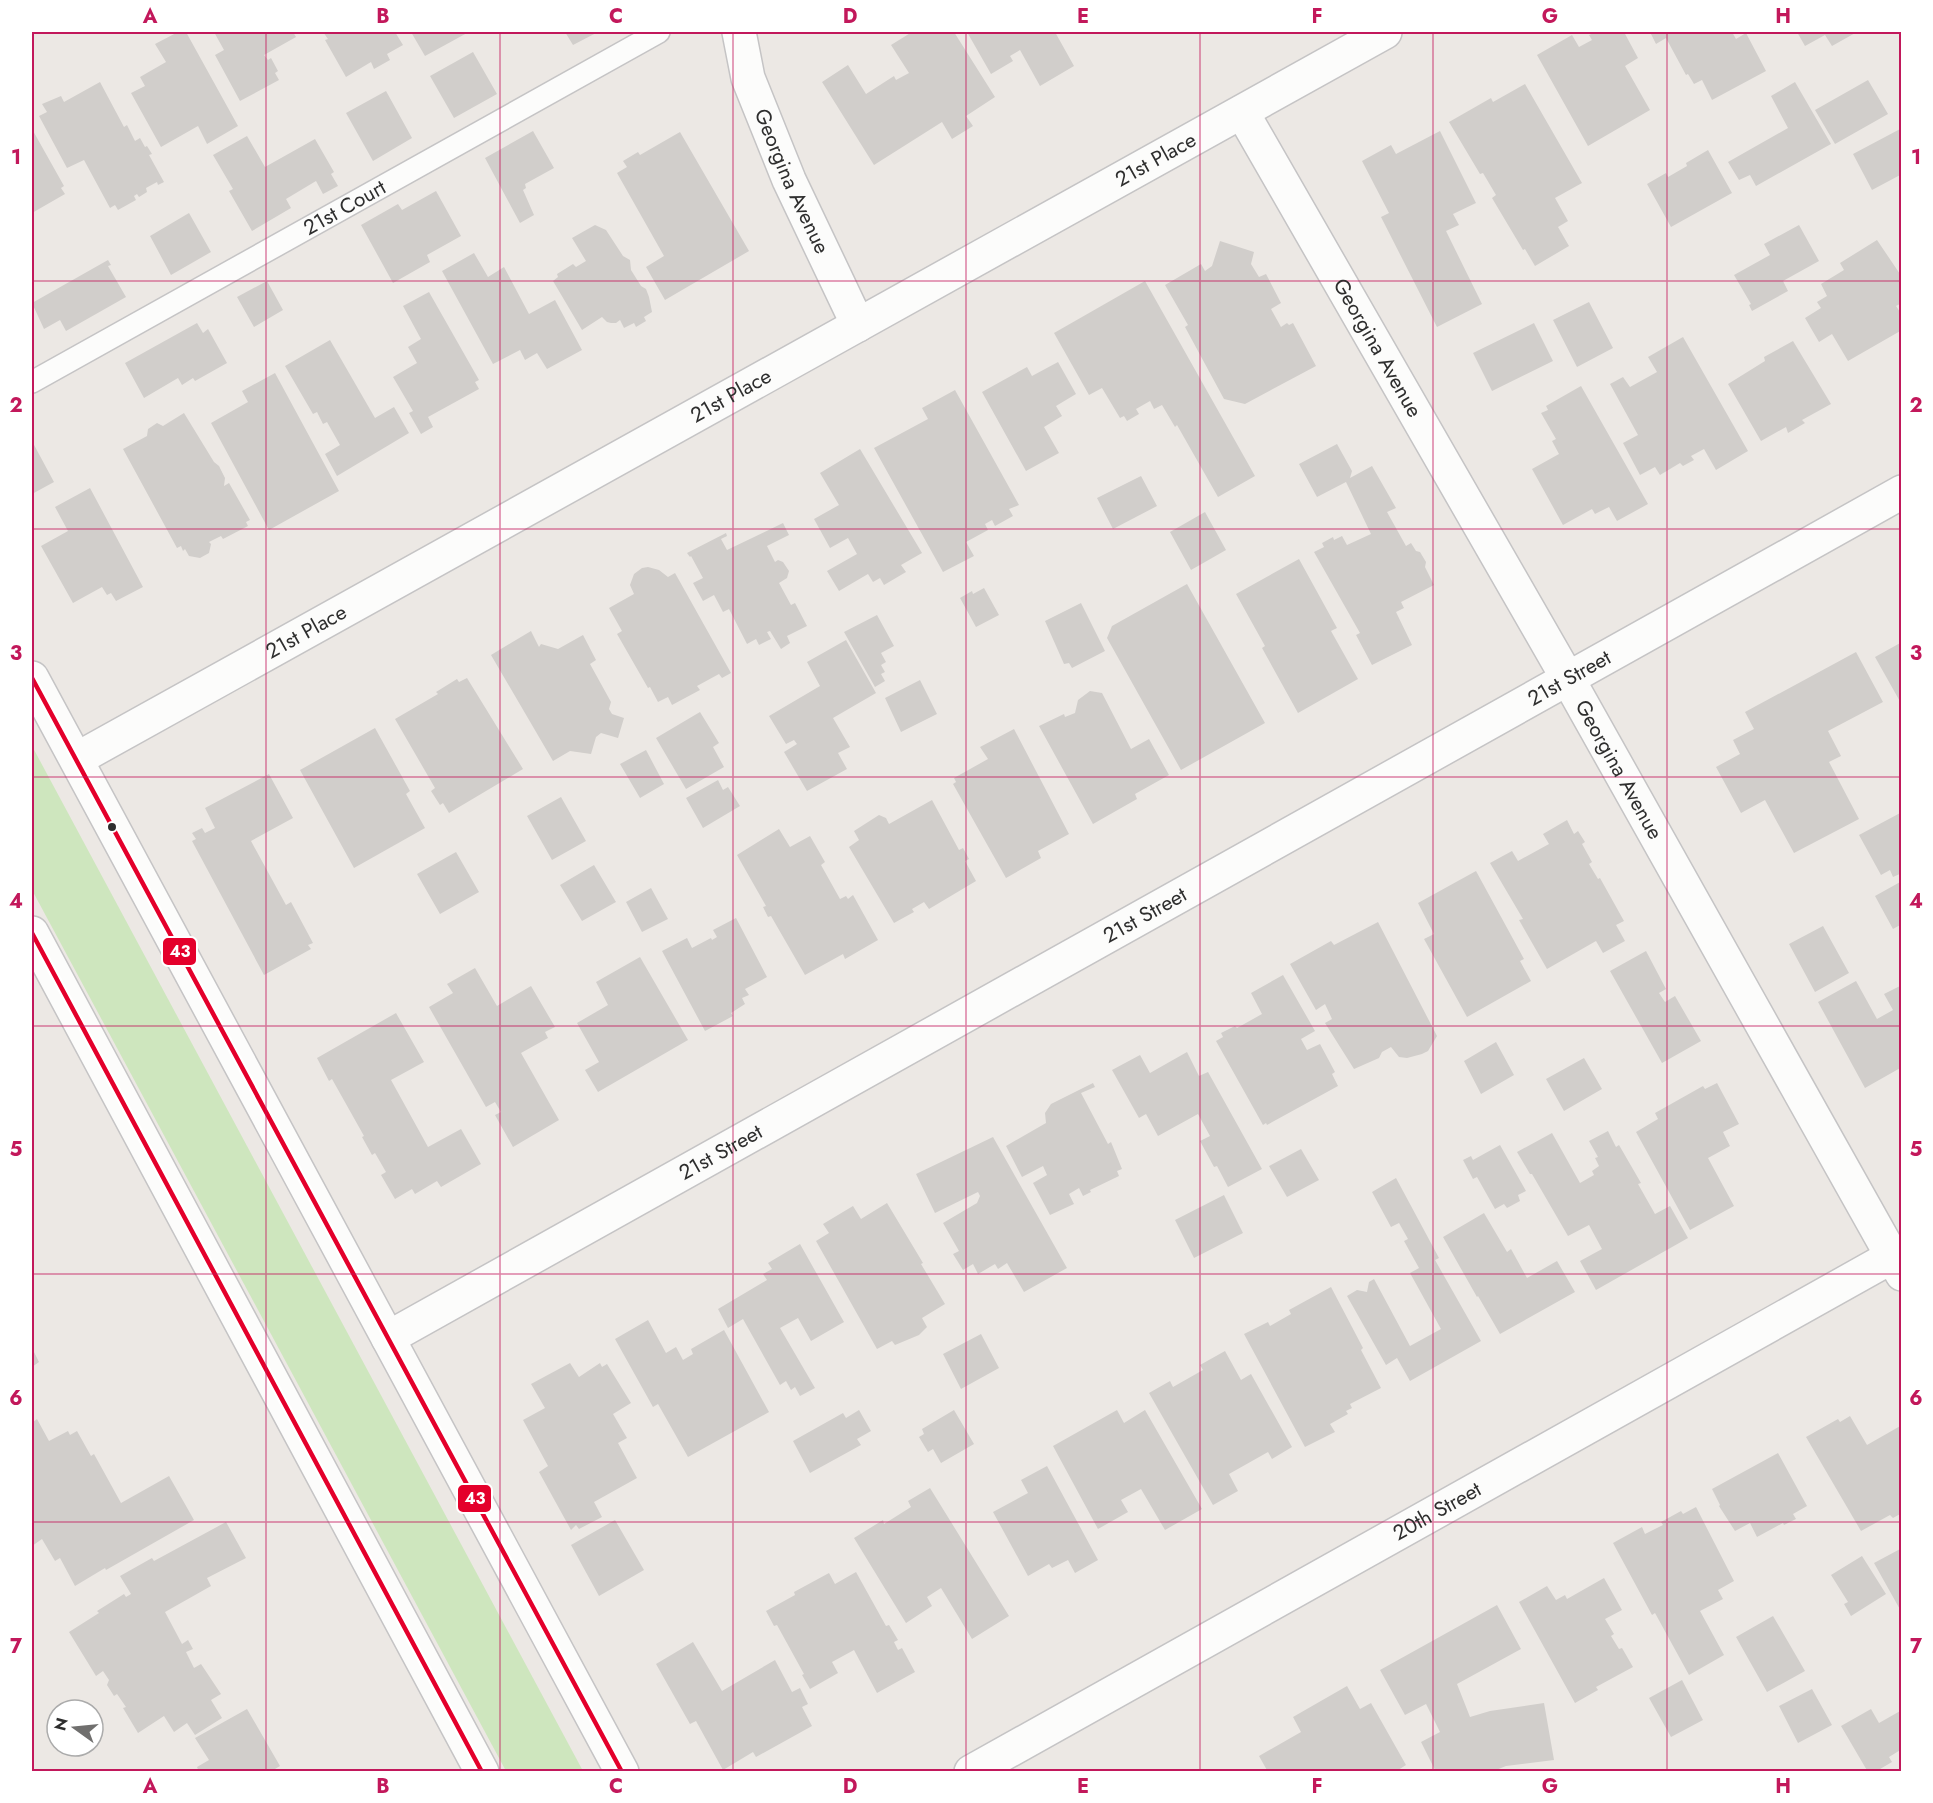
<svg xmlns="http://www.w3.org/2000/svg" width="1933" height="1803" font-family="Jost,sans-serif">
	<rect width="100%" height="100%" fill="#ece8e4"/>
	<path fill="#cee6be" d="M32,746L583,1771H506L32,890Z"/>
	<path fill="#d1cecb" d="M178,32H186L238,126L207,144L198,126L161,147L131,93L145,86L140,77L166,62L155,44Z
		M214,32H293L296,37L264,55L268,60L271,58L278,71L275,73L279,80L240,101L215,55L224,50Z
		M323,32H395L403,45L387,54L390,60L374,69L371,62L346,77L325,40L328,39Z
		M411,32H466L467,33L425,56Z
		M565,32H598L573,45Z
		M912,32H954L995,97L966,116L973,126L952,139L942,122L874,165L822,82L848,65L866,94L894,76L896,80L909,73L891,45Z
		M967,32H1055L1074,66L1040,86L1020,50L1010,56L1013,61L991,74Z
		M1596,32H1624L1638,58L1625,66L1650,110L1588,146L1537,55L1572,35L1579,47L1592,40L1589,35Z
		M1650,32H1732L1736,39L1746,33L1766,71L1712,100L1702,80L1694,84L1688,74L1686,75L1666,38L1656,44Z
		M1797,32H1857L1832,46L1825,35L1805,46Z
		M473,52L497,94L454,118L430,76Z
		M1868,80L1888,114L1835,144L1815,110Z
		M100,82L124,127L127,125L135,141L140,138L145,147L147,146L152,154L149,155L164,182L158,185L157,182L146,188L147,192L139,197L137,194L134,196L136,200L118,210L115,205L110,208L84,160L67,168L39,116L47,112L42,104L61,96L64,102Z
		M1795,82L1831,144L1756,186L1750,175L1739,180L1728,162L1788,128L1771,96Z
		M1525,84L1582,183L1555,198L1568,221L1558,227L1569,246L1535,266L1525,249L1523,250L1492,198L1496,195L1483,173L1480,174L1449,122L1491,98L1493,102Z
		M386,91L412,138L373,161L346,113Z
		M1902,128V174L1872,190L1853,154Z
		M32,129L64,186L61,188L65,194L32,213Z
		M533,131L554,168L525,184L526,188L523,190L534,215L520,223L485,158Z
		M1440,131L1476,203L1453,214L1459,225L1446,231L1482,304L1437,327L1381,217L1389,213L1362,161L1391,145L1396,154Z
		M680,132L749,251L665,300L646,267L664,256L617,173L627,167L623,161L638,152L640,155Z
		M247,136L265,167L315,139L334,172L331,174L338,186L323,194L316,181L286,199L291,208L252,231L229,191L233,189L213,155Z
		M1708,150L1732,193L1671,227L1647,184L1666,173L1668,177L1687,166L1686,163Z
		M436,191L461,236L427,255L430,262L393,283L361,225L398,204L402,210Z
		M189,213L211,252L171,275L150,236Z
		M595,225L606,230L623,256L630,260L631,270L641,286L646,289L649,297L652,312L644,317L646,321L636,327L634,323L624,328L620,320L616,323H611L607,322L602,317L582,330L553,281L558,277L557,274L573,264L576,267L586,261L572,238Z
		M1799,225L1819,261L1783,281L1788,291L1752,311L1749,305L1751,304L1734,275L1770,255L1764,244Z
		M1877,240L1902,277V303L1896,306L1902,315V330L1848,361L1832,334L1819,342L1805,318L1821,308L1817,302L1827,296L1821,284L1844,270L1840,263Z
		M1220,241L1254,252L1251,264L1259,277L1266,274L1281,303L1271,309L1281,327L1287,323L1289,325L1293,323L1316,366L1245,404L1224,399L1185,327L1188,325L1165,285L1201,264L1205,271L1212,266Z
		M474,253L488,277L504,267L529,314L555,300L582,350L547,369L537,353L525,360L520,350L493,364L442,271Z
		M108,260L111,265L108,266L126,297L66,331L60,320L44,329L32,303Z
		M267,281L283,310L254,327L237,297Z
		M1145,281L1255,476L1218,497L1177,425L1175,427L1162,405L1154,409L1150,401L1136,409L1139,414L1127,421L1124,416L1120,418L1102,388L1089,395L1054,333Z
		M429,292L479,380L475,382L479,389L428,417L433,427L421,434L409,413L413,411L393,377L417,363L408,347L421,339L403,306Z
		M1589,302L1613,348L1577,367L1553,320Z
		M197,323L203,333L208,329L227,363L195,381L193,378L182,385L178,378L144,398L125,363Z
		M1534,323L1553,361L1492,391L1473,353Z
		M1683,337L1748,451L1716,470L1704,449L1691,456L1694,460L1683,466L1680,463L1660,475L1655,467L1640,475L1623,443L1638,435L1610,384L1623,377L1630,387L1657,372L1648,357Z
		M330,340L375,418L394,407L409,433L337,476L325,454L340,445L327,422L323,424L317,412L313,414L285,366Z
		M1793,341L1831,404L1802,420L1805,423L1788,433L1786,427L1761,441L1728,384L1765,361L1764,357Z
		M1058,362L1076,394L1056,406L1062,416L1044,427L1059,453L1026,471L982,392L1027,367L1032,376Z
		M275,373L339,491L269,530L211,423L248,402L242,391Z
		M1581,386L1648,504L1617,521L1609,507L1595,514L1592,509L1563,525L1532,469L1559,454L1552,441L1556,439L1541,413L1548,410L1546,406Z
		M955,390L1019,505L1009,509L1013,516L995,526L992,520L985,524L988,530L966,542L974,556L943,572L874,448L928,419L922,408Z
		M184,413L214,462L219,466L225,478L224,486L229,483L250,520L246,522L248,526L223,539L221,536L209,542L211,544L209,553L200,558L189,556L185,549L183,551L181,546L177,548L123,449L147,436L148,429L157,423L163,426Z
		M33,443L54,482L32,494V444Z
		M1337,444L1352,471L1350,478L1372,466L1396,508L1387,512L1406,546L1411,543L1416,551L1420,552L1426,562L1425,567L1434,585L1401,602L1404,608L1396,612L1412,645L1372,665L1356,635L1360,633L1314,552L1324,547L1322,543L1333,537L1334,540L1342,536L1347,545L1371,534L1346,482L1317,497L1299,464Z
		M860,449L922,553L901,565L906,572L884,585L880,578L873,582L868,574L839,591L827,571L857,554L848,538L830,548L814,519L839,505L820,473Z
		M1141,476L1157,506L1113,529L1097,498Z
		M90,488L143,587L116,601L111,593L107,595L102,587L73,603L41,546L68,531L55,507Z
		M1205,512L1226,550L1191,570L1170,532Z
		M783,523L789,535L767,546L775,562L778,560L783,562L789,571L787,578L779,583L791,605L795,603L807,626L787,636L790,643L781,649L770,631L767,632L771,639L759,645L756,639L747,644L729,609L723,612L714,595L703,601L693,583L703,578L691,556L690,557L687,553L726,533L727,536L721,539L727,550Z
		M1299,559L1337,628L1331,631L1358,679L1298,713L1262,648L1265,646L1236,594Z
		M648,567L659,570L668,577L675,573L731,673L722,678L719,674L697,686L700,690L672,705L668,697L658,702L650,687L648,688L617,634L622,631L609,608L634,594L630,585L634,574L642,568Z
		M1187,584L1265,723L1181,770L1107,638L1112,626Z
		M984,588L999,615L976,627L960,598L972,591L973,594Z
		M1081,603L1105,651L1072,668L1069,663L1064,664L1045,621Z
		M877,615L894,646L881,653L886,662L881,665L885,672L881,674L885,681L875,687L844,632Z
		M531,631L539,647L541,644L558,649L583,635L596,660L590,664L611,702L609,709L612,714L624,718L618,738L601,733L596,737L591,754L570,751L553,761L491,655Z
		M846,640L876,693L833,718L850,747L838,753L847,769L807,791L784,752L797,744L794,740L786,744L769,716L820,686L807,662Z
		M1902,642V705L1875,657Z
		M1856,652L1883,702L1828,731L1841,756L1829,762L1859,819L1794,853L1765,800L1741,813L1716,767L1740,754L1733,740L1754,729L1745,712Z
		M467,678L523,769L449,813L443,803L440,805L431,791L435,788L395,719L438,694L436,692L457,679L459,682Z
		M920,680L937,714L901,732L885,698Z
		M1090,691L1102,693L1131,749L1149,739L1169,775L1135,794L1137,799L1093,824L1039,726L1064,714L1065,717L1075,713L1078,700Z
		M700,712L719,743L713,747L724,767L686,789L656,738Z
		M375,728L410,791L406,794L425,828L354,868L300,770Z
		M1014,729L1069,834L1038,851L1041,858L1006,878L953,784L956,782L954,778L988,759L980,747Z
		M646,750L664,784L640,798L620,764Z
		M269,774L293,818L251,841L286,905L291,902L313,943L308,945L311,949L264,975L192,841L196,839L192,833L202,828L205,833L215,828L205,808Z
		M718,780L723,790L728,787L740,806L703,828L686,798Z
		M561,797L586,841L552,860L527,816Z
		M932,800L959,850L963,848L969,859L965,861L976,881L929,909L924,902L912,909L914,912L894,923L849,847L859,840L854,831L879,815L886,818L889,824Z
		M1902,812V873L1893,877L1890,870L1881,875L1859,835Z
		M1567,820L1574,834L1578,831L1585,842L1582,844L1592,862L1589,864L1598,879L1600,878L1624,921L1616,925L1625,941L1603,953L1596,941L1547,969L1519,920L1523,919L1490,863L1512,851L1518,861L1549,844L1543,834Z
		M779,829L790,847L810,836L825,862L821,865L840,899L846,896L848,899L853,895L878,940L845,959L843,954L805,975L771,916L768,917L763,907L766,906L737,855Z
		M456,852L479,892L440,914L417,874Z
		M594,865L616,902L582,921L560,885Z
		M1476,871L1524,959L1520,961L1531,981L1467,1017L1424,939L1434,934L1418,903Z
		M1902,881V924L1893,929L1875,896Z
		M651,888L668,919L642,932L626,902Z
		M736,918L767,977L745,989L749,995L742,998L745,1004L731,1013L733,1016L705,1031L662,951L687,938L692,948L711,938L712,940L717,937L713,930Z
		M1378,922L1437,1036L1428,1051L1422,1054L1407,1058L1399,1057L1391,1047L1382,1052L1379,1058L1354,1069L1325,1023L1332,1019L1325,1004L1316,1010L1290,964L1331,941L1334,945Z
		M1823,926L1849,973L1815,992L1789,944Z
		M1646,951L1666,989L1659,993L1665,1002L1675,996L1701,1041L1662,1063L1610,971Z
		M640,957L688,1040L598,1092L585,1070L599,1062L577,1023L608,1005L596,982Z
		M475,968L497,1006L531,986L555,1027L545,1032L548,1038L521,1053L559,1120L513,1147L495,1115L501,1112L495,1102L486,1107L429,1007L453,993L447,984Z
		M1283,975L1315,1031L1301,1039L1307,1050L1320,1044L1335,1072L1332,1074L1338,1086L1267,1125L1266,1123L1263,1125L1216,1041L1223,1037L1221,1033L1235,1026L1237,1028L1262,1014L1251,993Z
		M1856,981L1877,1019L1893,1010L1884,994L1902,985V1067L1865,1088L1818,1002Z
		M396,1013L424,1062L391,1080L428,1147L461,1129L481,1164L441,1187L437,1181L415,1194L412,1189L395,1199L381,1175L386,1172L375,1153L372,1155L362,1137L364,1136L332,1079L329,1081L317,1058Z
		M1496,1042L1514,1075L1481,1094L1464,1061Z
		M1187,1052L1199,1076L1208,1072L1262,1169L1228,1187L1217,1166L1214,1167L1200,1141L1210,1136L1198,1114L1158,1136L1146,1114L1139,1118L1112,1070L1140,1055L1150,1073Z
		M1584,1058L1602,1089L1564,1111L1546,1079Z
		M1093,1083L1095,1087L1081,1093L1108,1144L1111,1142L1122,1169L1117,1171L1119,1176L1090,1190L1091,1192L1083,1196L1079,1188L1069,1194L1074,1204L1050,1215L1033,1183L1047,1175L1043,1166L1022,1177L1006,1146L1046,1123L1045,1113L1051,1104Z
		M1717,1083L1739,1124L1723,1132L1730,1146L1708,1158L1734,1206L1690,1230L1636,1132L1658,1119L1655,1113L1703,1086L1705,1089Z
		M1608,1131L1616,1147L1619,1145L1641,1183L1638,1184L1655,1214L1670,1206L1688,1238L1596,1290L1580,1261L1602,1249L1589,1225L1568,1236L1532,1174H1530L1517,1152L1552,1133L1580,1183L1594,1175L1592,1171L1599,1166L1595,1158L1598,1157L1589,1141Z
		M993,1137L1067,1268L1024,1292L1007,1263L998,1269L995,1264L978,1274L973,1264L963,1270L953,1254L959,1251L943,1223L977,1203L980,1196L978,1192L935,1213L916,1174Z
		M1500,1145L1526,1191L1518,1195L1520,1201L1507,1208L1504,1204L1495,1209L1477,1177L1473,1179L1463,1160L1471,1156L1473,1160Z
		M1301,1149L1319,1180L1287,1197L1269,1166Z
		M1396,1178L1439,1258L1435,1260L1481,1341L1410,1381L1397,1358L1386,1365L1347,1296L1357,1290L1367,1292L1369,1282L1374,1279L1410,1346L1441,1329L1410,1273L1419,1268L1404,1241L1408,1239L1399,1223L1391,1227L1372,1192Z
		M1224,1195L1243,1233L1194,1258L1175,1220Z
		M887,1203L923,1263L921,1264L945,1304L922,1318L927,1327L919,1335L895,1345L892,1341L877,1349L816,1241L829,1233L823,1224L853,1206L861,1219Z
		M1484,1213L1507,1252L1511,1249L1527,1278L1557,1261L1575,1292L1500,1334L1478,1296L1477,1297L1443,1237Z
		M800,1244L844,1322L811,1341L798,1318L780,1328L815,1388L800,1396L795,1387L791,1390L786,1381L780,1385L743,1319L728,1328L718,1309L767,1280L763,1274L772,1269L768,1263Z
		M1331,1287L1363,1348L1361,1350L1381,1388L1350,1404L1352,1408L1346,1411L1348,1414L1330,1424L1335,1432L1305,1447L1244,1334L1268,1322L1270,1326L1291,1314L1289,1310Z
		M648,1320L666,1353L676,1347L683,1360L693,1354L691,1349L724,1330L769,1412L688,1457L658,1404L653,1407L615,1339Z
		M981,1334L999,1368L961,1389L943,1354Z
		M32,1348L39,1362L32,1367Z
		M1225,1351L1241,1380L1251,1374L1292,1447L1272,1459L1268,1452L1229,1474L1238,1491L1213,1505L1149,1393L1170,1381L1173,1387L1203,1370L1200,1365Z
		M570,1363L579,1377L600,1363L602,1367L607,1364L631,1403L613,1414L627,1438L618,1443L637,1478L594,1502L602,1517L579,1529L576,1525L571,1530L539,1472L548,1466L523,1420L545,1408L531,1384Z
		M859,1410L871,1431L857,1439L861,1445L810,1473L793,1441L843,1413L846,1418Z
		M954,1410L974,1444L941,1463L933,1449L928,1452L919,1437L924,1434L922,1429Z
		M1117,1410L1124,1423L1145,1410L1202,1509L1165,1530L1141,1489L1121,1500L1128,1512L1098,1529L1053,1446Z
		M1850,1416L1867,1445L1902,1425V1513L1893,1518L1890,1515L1861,1531L1806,1437L1838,1419L1840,1422Z
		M37,1419L49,1441L68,1431L70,1435L77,1431L91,1456L94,1454L121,1503L169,1476L194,1520L106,1570L105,1568L75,1586L60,1558L55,1561L42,1539L32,1546V1423Z
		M1778,1453L1807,1506L1793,1514L1796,1519L1784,1525L1783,1523L1757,1537L1750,1523L1735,1531L1719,1506L1720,1505L1712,1489Z
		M1047,1466L1098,1560L1075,1573L1068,1560L1052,1568L1049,1564L1028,1576L993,1512L1028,1493L1021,1480Z
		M930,1488L1009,1616L972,1639L941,1588L927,1597L932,1606L906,1623L854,1538L883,1520L884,1524L911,1507L908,1501Z
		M1696,1507L1734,1581L1718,1590L1723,1599L1700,1611L1724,1655L1689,1675L1655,1613L1652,1615L1613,1543L1642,1527L1645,1534L1663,1525L1661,1522L1681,1511L1683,1514Z
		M615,1520L644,1570L599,1596L571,1545Z
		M226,1522L246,1558L207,1578L211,1586L165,1612L182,1644L188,1640L193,1649L186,1652L194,1668L201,1664L221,1694L211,1700L222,1718L195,1735L187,1723L174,1732L164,1716L138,1733L123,1708L126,1707L117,1694L114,1696L107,1685L109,1680L103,1671L96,1676L69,1632L99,1613L97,1611L124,1594L126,1597L131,1594L120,1576L152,1558L154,1561Z
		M1902,1548V1613L1874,1563Z
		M1862,1556L1886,1594L1851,1616L1844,1604L1848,1602L1831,1575Z
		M856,1572L886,1626L889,1625L898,1640L894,1642L898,1650L902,1648L915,1672L877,1693L854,1650L832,1662L838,1673L810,1689L802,1675L804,1674L777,1625L774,1626L766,1611L795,1595L794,1592L829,1573L835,1584Z
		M1604,1578L1622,1610L1605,1619L1614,1634L1611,1636L1619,1649L1622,1648L1633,1667L1596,1687L1598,1690L1575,1703L1519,1602L1547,1586L1556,1600L1565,1595L1567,1599Z
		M1497,1605L1521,1649L1457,1684L1470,1717L1490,1711L1544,1703L1554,1760L1506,1766L1491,1772H1436L1421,1742L1440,1732L1426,1704L1405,1715L1380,1670Z
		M1773,1616L1805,1671L1767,1692L1736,1637Z
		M693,1642L722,1691L775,1660L792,1692L800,1688L808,1704L802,1707L812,1726L756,1757L753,1752L723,1770L696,1721L690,1724L656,1664Z
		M1682,1680L1703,1720L1671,1737L1649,1698Z
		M1347,1686L1360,1709L1371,1703L1406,1765L1395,1772H1268L1259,1756L1301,1732L1293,1717Z
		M1812,1689L1832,1725L1798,1743L1779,1706Z
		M247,1709L280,1766L270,1772H199L197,1767L209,1760L195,1738Z
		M1871,1709L1879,1723L1902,1710V1749L1889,1757L1892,1762L1875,1772H1868L1865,1767L1841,1726Z"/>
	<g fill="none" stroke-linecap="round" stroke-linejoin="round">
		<defs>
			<g id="lane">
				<path id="s1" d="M32,382L659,32"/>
			</g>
			<g id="street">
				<path id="s2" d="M739,32L748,78L789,180L858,325"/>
				<path id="s3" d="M1242,112L1568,679L1902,1274"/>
				<path id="s4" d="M77,759L1385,32"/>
				<path id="s5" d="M388,1338L1902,492"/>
				<path id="s6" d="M971,1772L1902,1251"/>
			</g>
			<path id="secondary" d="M32,678L622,1772
				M32,933L482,1772"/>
		</defs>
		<use href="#lane" stroke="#c5c4c5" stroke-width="24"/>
		<use href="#street" stroke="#c5c4c5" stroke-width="36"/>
		<use href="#secondary" stroke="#c5c4c5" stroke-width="36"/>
		<use href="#lane" stroke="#fcfcfb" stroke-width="21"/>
		<use href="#street" stroke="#fcfcfb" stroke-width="33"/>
		<use href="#secondary" stroke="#fcfcfb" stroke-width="33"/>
		<defs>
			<path id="bus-1" d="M32,678L622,1772
				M32,933L482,1772"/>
		</defs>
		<use href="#bus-1" stroke="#fff" stroke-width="9"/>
		<use href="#bus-1" stroke="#e4002b" stroke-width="4.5"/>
	</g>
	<path fill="none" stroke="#c2185b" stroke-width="1.5" stroke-opacity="0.55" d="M266,32V1772M500,32V1772M733,32V1772M966,32V1772M1200,32V1772M1433,32V1772M1667,32V1772M32,281H1902M32,529H1902M32,777H1902M32,1026H1902M32,1274H1902M32,1522H1902"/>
	<circle fill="#2e2e2e" stroke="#fff" stroke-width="2" cx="112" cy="827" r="5"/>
	<g text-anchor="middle" stroke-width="4.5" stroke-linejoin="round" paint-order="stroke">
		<g font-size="21" fill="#2e2e2e" stroke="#fff">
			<text dy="7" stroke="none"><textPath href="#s4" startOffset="1234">21st Place</textPath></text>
			<text dy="7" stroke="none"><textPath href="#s2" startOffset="159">Georgina Avenue</textPath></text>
			<text dy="7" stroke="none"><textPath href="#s1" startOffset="358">21st Court</textPath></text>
			<text dy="7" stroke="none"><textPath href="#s3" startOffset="272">Georgina Avenue</textPath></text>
			<text dy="7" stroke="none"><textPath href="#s4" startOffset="748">21st Place</textPath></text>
			<text dy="7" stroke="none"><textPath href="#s4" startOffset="262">21st Place</textPath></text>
			<text dy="7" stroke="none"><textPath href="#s5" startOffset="1353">21st Street</textPath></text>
			<text dy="7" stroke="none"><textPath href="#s3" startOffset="758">Georgina Avenue</textPath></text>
			<text dy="7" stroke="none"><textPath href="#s5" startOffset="867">21st Street</textPath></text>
			<text dy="7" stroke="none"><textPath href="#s5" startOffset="381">21st Street</textPath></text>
			<text dy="7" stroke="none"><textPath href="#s6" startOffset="534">20th Street</textPath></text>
		</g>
	</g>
	<g stroke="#fff" stroke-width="2">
		<rect x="162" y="937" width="35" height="29" rx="6" fill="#e4002b"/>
		<rect x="457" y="1484" width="35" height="29" rx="6" fill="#e4002b"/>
	</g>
	<g font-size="16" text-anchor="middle" font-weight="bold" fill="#fff">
		<text x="180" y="957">43</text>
		<text x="475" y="1504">43</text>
	</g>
	<rect width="1933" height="1803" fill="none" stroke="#ffffff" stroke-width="66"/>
	<g transform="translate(75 1728) rotate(285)"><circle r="28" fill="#ffffff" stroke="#ababab" stroke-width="1.5"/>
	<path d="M0-4.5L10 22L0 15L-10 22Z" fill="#706f6e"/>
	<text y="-9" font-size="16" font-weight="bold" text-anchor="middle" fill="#2e2e2e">N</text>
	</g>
	<rect x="33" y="33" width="1867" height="1737" fill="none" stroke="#c2185b" stroke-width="2"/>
	<g font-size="20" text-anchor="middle" font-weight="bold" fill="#c2185b">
		<text x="150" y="23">A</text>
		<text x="383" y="23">B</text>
		<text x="616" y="23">C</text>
		<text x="850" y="23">D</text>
		<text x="1083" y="23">E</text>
		<text x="1317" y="23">F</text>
		<text x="1550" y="23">G</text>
		<text x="1783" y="23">H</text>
		<text x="16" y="164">1</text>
		<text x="1916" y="164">1</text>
		<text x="16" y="412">2</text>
		<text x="1916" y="412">2</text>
		<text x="16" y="660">3</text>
		<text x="1916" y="660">3</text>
		<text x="16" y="908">4</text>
		<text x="1916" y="908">4</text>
		<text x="16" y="1156">5</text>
		<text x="1916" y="1156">5</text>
		<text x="16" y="1405">6</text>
		<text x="1916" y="1405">6</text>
		<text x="16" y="1653">7</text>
		<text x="1916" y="1653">7</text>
		<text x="150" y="1793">A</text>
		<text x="383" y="1793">B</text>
		<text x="616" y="1793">C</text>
		<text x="850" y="1793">D</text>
		<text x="1083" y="1793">E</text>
		<text x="1317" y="1793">F</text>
		<text x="1550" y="1793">G</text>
		<text x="1783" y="1793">H</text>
	</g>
</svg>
